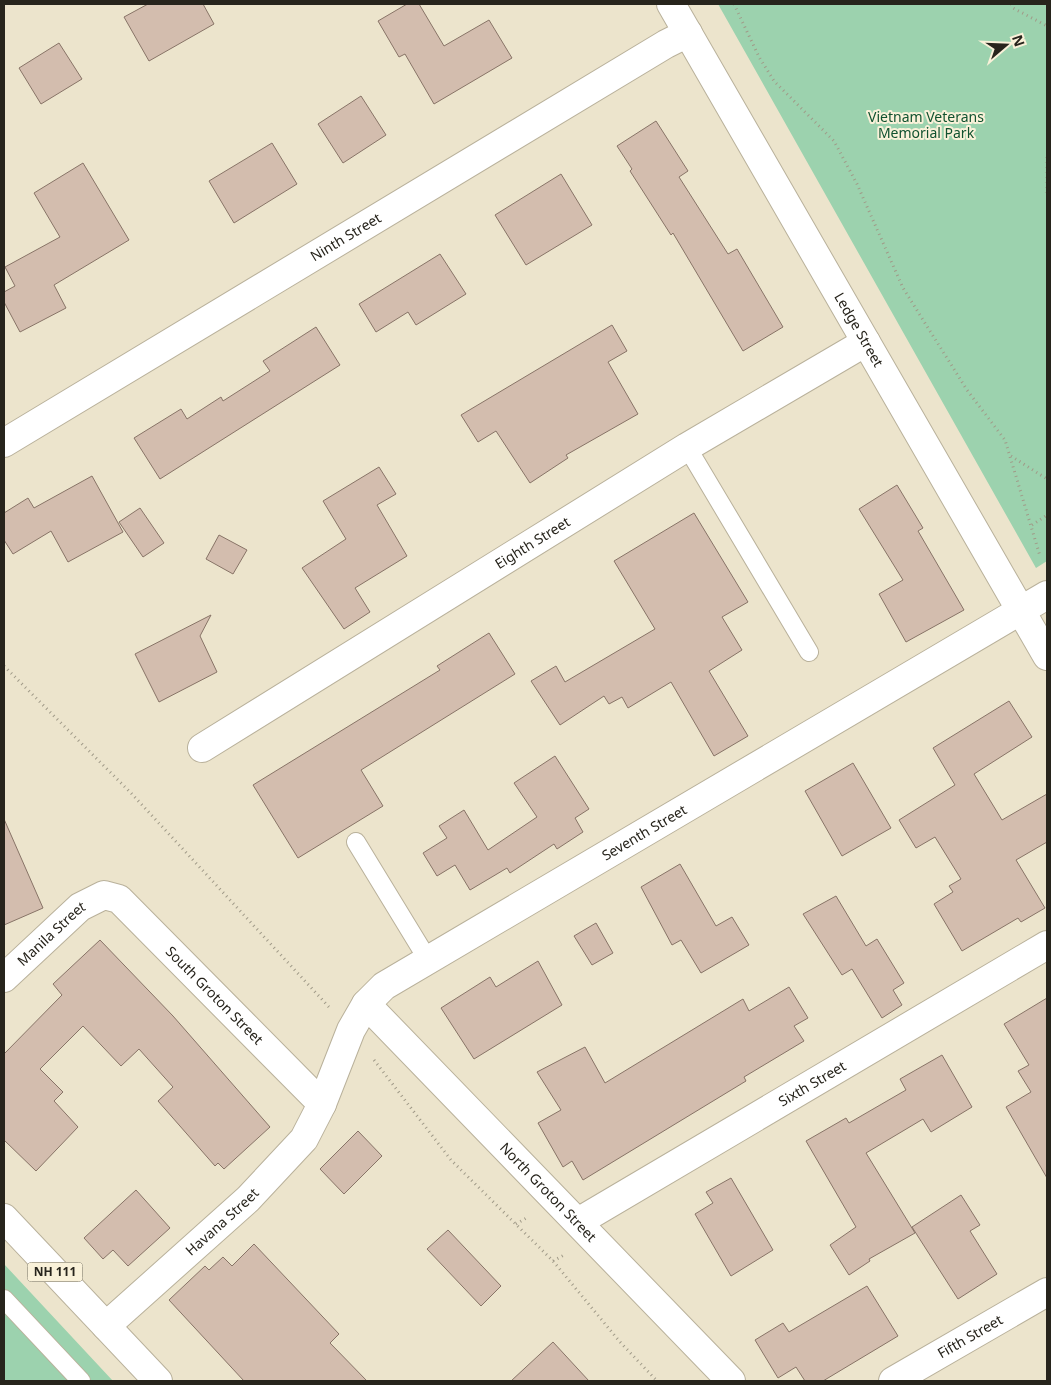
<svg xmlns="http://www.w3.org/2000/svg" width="1051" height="1385" font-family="'Noto Sans',sans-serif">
	<rect width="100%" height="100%" fill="#ece4cc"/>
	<path fill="#9cd2ae" d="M718,4H1047V561L1036,568Z
		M4,1264L113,1381H4Z"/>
	<path fill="#d3bdae" stroke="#887467" d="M148,4H203L214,24L149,61L124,17Z
		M407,4H419L444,46L489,20L512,58L434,104L405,54L399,57L378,21Z
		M59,43L82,79L41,104L19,68Z
		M361,96L386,135L343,163L318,124Z
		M656,121L688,171L679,177L728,254L737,249L783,327L743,351L673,233L671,235L630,171L632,169L617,146Z
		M272,143L297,184L234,223L209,181Z
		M83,163L129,240L54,285L66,308L20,332L4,302V292L15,286L5,267L60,237L34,193Z
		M561,174L592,225L526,265L495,215Z
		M440,254L466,294L416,325L408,312L376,332L359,304Z
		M612,325L627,351L608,362L638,414L566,455L568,458L530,483L496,431L478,442L461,415Z
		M316,327L340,365L160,479L134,438L181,409L187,419L221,397L223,401L270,371L263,361Z
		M379,467L396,494L377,505L407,556L355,588L370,612L344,629L302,568L346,539L323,501Z
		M92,476L123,532L68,562L51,531L13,554L4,540V513L28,498L34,508Z
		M897,485L923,528L918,531L964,610L906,642L879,594L903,580L859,509Z
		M140,508L164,543L143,557L119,522Z
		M694,513L748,602L722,617L742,650L709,671L748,736L714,756L671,682L628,708L622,697L609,704L604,696L560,725L531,681L556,666L565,682L655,629L614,561Z
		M219,535L247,550L233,574L206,559Z
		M211,615L200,636L217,672L159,702L135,654Z
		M489,633L515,674L361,770L383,806L298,858L253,785L440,670L437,666Z
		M1009,701L1032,737L974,774L1002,820L1047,794V842L1016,860L1045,908L1021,922L1018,918L962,951L934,904L953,892L949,886L961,879L935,837L916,848L899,820L955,785L933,748Z
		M555,756L589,809L575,818L583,832L557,849L554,844L510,873L507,868L470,890L455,865L437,876L423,853L447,838L439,826L464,810L488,850L537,817L514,783Z
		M853,763L891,828L842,856L805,791Z
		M4,819L43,908L4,925Z
		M680,864L716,926L732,917L749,945L701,973L681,940L672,945L641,887Z
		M836,896L866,946L877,939L904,983L893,990L902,1005L882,1018L852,969L842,975L803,914Z
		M596,923L613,953L592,965L574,936Z
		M100,940L173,1016L270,1127L224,1169L218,1163L215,1166L158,1101L173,1087L139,1049L121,1066L83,1026L40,1069L63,1092L54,1101L78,1127L36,1171L4,1140V1054L62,995L53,984Z
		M538,961L562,1005L474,1059L441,1008L490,977L496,987Z
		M789,987L808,1018L794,1026L804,1041L744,1077L746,1081L583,1180L572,1161L563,1167L538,1123L561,1110L537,1072L585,1047L605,1083L743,999L749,1011Z
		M1047,998V1178L1006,1107L1031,1092L1018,1071L1029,1065L1004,1024Z
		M942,1055L972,1107L931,1132L923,1119L866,1153L915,1233L869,1259L870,1261L849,1275L830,1245L856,1227L806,1141L846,1118L849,1123L906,1090L900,1079Z
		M358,1131L382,1156L344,1194L320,1169Z
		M731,1178L773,1250L731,1276L695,1214L713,1203L706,1192Z
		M136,1190L170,1228L128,1266L113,1250L103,1259L84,1238Z
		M961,1195L980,1225L970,1231L997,1274L958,1299L912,1227Z
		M448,1230L501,1286L481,1306L427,1249Z
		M254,1244L339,1334L330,1343L367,1381H244L169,1300L205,1266L209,1270L223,1257L232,1266Z
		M867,1286L898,1336L823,1381H805L796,1367L778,1378L755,1340L783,1323L789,1332Z
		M553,1342L589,1381H511Z"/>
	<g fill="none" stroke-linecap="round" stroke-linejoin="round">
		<defs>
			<path id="lane" d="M687,447L809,652
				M356,842L428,960
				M4,1299L81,1381"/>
			<g id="street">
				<path id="s1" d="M4,443L666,44L688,33"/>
				<path id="s2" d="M202,748L687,447L866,342"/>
				<path id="s3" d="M4,978L80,907L104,895L119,899L322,1104"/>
				<path id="s4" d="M366,1004L731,1381"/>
				<path id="s5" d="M578,1222L1047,945"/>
				<path id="s6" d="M106,1326L248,1199L304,1139L322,1104L351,1030L366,1004L384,986L1047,595"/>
				<path id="s7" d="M893,1381L1047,1292"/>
			</g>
			<g id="secondary">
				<path id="s8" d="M671,4L1047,656"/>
			</g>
			<path id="primary" d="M4,1218L158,1381"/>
		</defs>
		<use href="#lane" stroke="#b9b19b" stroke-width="20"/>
		<use href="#street" stroke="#b9b19b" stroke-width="30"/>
		<use href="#secondary" stroke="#b9b19b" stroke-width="30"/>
		<use href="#primary" stroke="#b9b19b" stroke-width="30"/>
		<path stroke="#a09a88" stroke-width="3" stroke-dasharray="1 4" stroke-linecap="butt" d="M734,4L759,57L774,81L834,141L857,184L903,288L967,390L1005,440L1040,556
			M1011,4L1013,8L1047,26
			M1047,157V196
			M1011,456L1047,479
			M1032,525L1047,515
			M4,666L131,793L329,1007
			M374,1060L451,1160L553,1261L620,1342L657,1381
			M516,1224L528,1217
			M553,1261L566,1254"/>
		<use href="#lane" stroke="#fff" stroke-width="18"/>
		<use href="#street" stroke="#fff" stroke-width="28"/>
		<use href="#secondary" stroke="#fff" stroke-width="28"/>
		<use href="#primary" stroke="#fff" stroke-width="28"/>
	</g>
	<g text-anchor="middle" stroke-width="4" stroke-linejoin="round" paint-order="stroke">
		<rect fill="#f9f1d9" stroke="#666255" stroke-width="1" x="27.5" y="1262.5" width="55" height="19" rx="4"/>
		<g font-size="12" font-weight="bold" fill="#27241c">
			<text x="55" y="1276">NH 111</text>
		</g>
		<g font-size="14" fill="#10522f" stroke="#f9f1d9">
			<text x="926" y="122">Vietnam Veterans<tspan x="926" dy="16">Memorial Park</tspan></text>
		</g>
		<g font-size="14" fill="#27241c" stroke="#f9f1d9">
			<text dy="5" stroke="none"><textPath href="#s1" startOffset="399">Ninth Street</textPath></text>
			<text dy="5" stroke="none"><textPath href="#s8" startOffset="376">Ledge Street</textPath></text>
			<text dy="5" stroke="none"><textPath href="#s2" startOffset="389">Eighth Street</textPath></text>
			<text dy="5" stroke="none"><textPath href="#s6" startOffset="749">Seventh Street</textPath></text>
			<text dy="5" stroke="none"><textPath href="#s3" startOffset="65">Manila Street</textPath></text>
			<text dy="5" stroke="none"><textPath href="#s3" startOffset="282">South Groton Street</textPath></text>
			<text dy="5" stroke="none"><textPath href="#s5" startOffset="272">Sixth Street</textPath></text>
			<text dy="5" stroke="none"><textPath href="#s4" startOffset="262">North Groton Street</textPath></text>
			<text dy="5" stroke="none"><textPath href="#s6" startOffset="156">Havana Street</textPath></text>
			<text dy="5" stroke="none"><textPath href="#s7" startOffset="89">Fifth Street</textPath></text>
		</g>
	</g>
	<rect width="1051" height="1385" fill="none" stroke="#27241c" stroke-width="10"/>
	<g transform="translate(1006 45) rotate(71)" stroke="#f9f1d9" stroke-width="4" paint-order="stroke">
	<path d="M0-4L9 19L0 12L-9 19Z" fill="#27241c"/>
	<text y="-8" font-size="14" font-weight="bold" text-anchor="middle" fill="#27241c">N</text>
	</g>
</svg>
